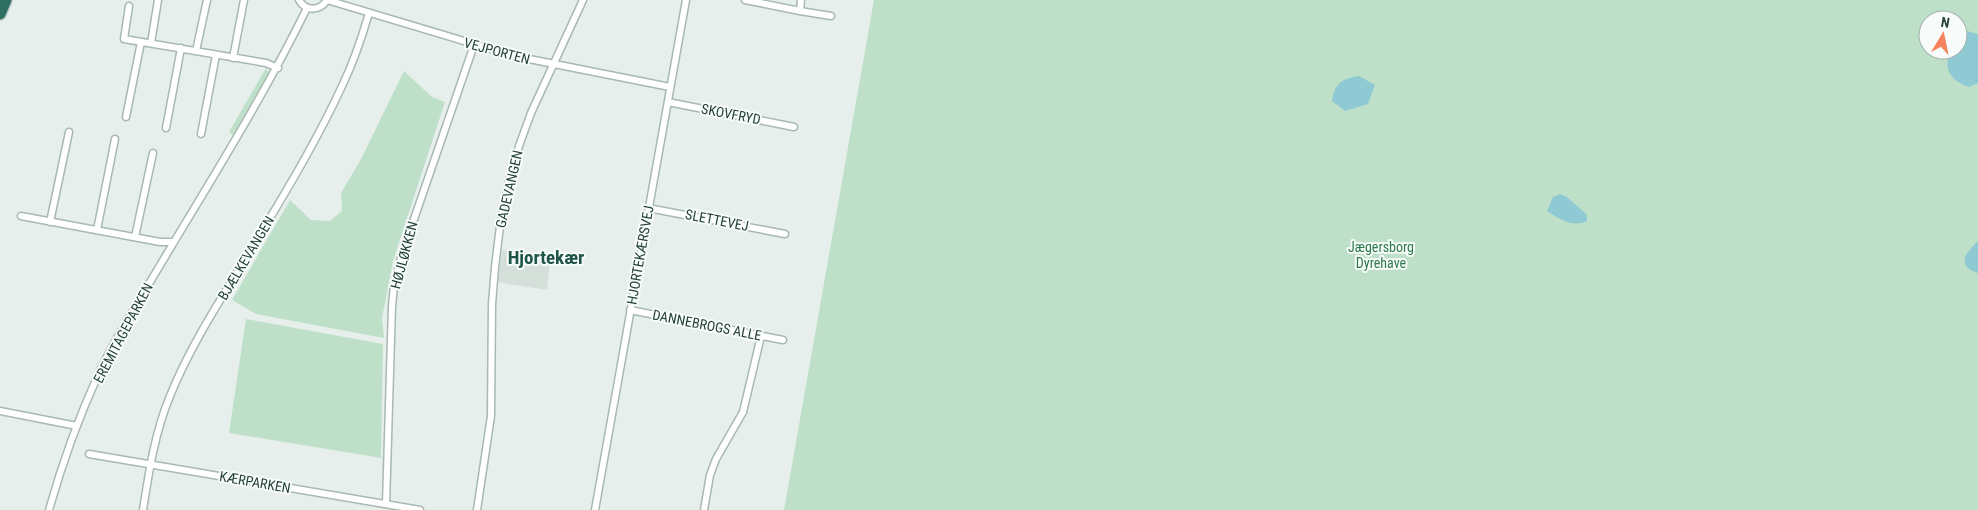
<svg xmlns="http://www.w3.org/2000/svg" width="1978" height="510" font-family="'Roboto Condensed',sans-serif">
	<rect width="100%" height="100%" fill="#e6efeb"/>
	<path fill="#d4dfda" d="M502,250L550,259L547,290L497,282Z"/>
	<path fill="#bfe0c8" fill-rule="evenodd" d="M874,0H1978V510H784ZM1928,20H1958V50H1928Z
		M266,68L269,73L233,135L229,132Z
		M404,71L432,97L445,102L393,261L382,318L384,338L256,314L232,300L290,200L311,220L330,221L342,211L341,193L361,159Z
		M246,319L383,344L381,458L229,433Z"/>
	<path fill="#8ec9d4" d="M1967,31L1978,34V83L1969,87C1951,81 1942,69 1951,50H1958V36Z
		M1359,76L1375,85L1368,104L1345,111L1332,101C1335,83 1341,79 1359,76Z
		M1560,194L1567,197L1587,215V221C1573,228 1559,219 1547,211L1553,197Z
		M1978,241V273C1955,265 1966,253 1978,241Z"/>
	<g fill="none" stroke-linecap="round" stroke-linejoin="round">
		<defs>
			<path id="street" d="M299,0C306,12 320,11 327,0
				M327,0L514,56L670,87
				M745,0L800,11L801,0
				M129,6L124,39L266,63L278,68
				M800,11L831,16
				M151,43L158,0
				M196,51L207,0
				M233,58L244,0
				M668,102L794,127
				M126,117L141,42
				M166,128L181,48
				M201,134L216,55
				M648,208L785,234
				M21,216L160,242H174
				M50,222L69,132
				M97,230L115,139
				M135,237L153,153
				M630,310L783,340
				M0,411L77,426
				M89,454L420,510
				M386,504L392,306L394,285L402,254L474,45
				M49,510C62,464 78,419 98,375C117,334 142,296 165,257C214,175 265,94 307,8
				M143,510C149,471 155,432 170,396C190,346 221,299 249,253C282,198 316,143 343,84C354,61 362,37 369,13
				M477,510L491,416L492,304L495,267L500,226L509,179L519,146L531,113L583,0
				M595,510L686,0
				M704,510L710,475L716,459L743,412L761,336"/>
			<path id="highway" d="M0,14L6,0"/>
		</defs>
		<use href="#street" stroke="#a8b8b2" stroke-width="9"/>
		<use href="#highway" stroke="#c2cac8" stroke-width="14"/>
		<use href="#street" stroke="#fff" stroke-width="6"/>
		<use href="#highway" stroke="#2f6f62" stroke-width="11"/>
	</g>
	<g text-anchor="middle" stroke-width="4" stroke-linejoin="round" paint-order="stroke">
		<g font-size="14" fill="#24423a" stroke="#f7fbf9">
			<text transform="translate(497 51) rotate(15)" y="5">VEJPORTEN</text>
			<text transform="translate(731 114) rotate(11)" y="5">SKOVFRYD</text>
			<text transform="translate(509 189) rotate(-77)" y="5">GADEVANGEN</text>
			<text transform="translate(717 220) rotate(11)" y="5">SLETTEVEJ</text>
			<text transform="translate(404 255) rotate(-75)" y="5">HØJLØKKEN</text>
			<text transform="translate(640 255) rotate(-80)" y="5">HJORTEKÆRSVEJ</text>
			<text transform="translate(246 258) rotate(-59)" y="5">BJÆLKEVANGEN</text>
			<text transform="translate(707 325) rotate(11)" y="5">DANNEBROGS ALLE</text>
			<text transform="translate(123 333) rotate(-62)" y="5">EREMITAGEPARKEN</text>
			<text transform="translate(255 482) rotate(10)" y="5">KÆRPARKEN</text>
		</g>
		<g font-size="14" fill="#2d7a4b" stroke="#f7fbf9">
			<text x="1381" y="252">Jægersborg<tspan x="1381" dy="16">Dyrehave</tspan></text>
		</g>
		<g font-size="19" font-weight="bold" fill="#1f5548" stroke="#f7fbf9">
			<text x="546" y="264">Hjortekær</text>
		</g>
	</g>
	<g transform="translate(1943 35) rotate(10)"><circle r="24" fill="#f7fbf9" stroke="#a3b1ad"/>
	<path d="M0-4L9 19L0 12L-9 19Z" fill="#f4845f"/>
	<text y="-8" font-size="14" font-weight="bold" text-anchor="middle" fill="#24423a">N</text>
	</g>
</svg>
